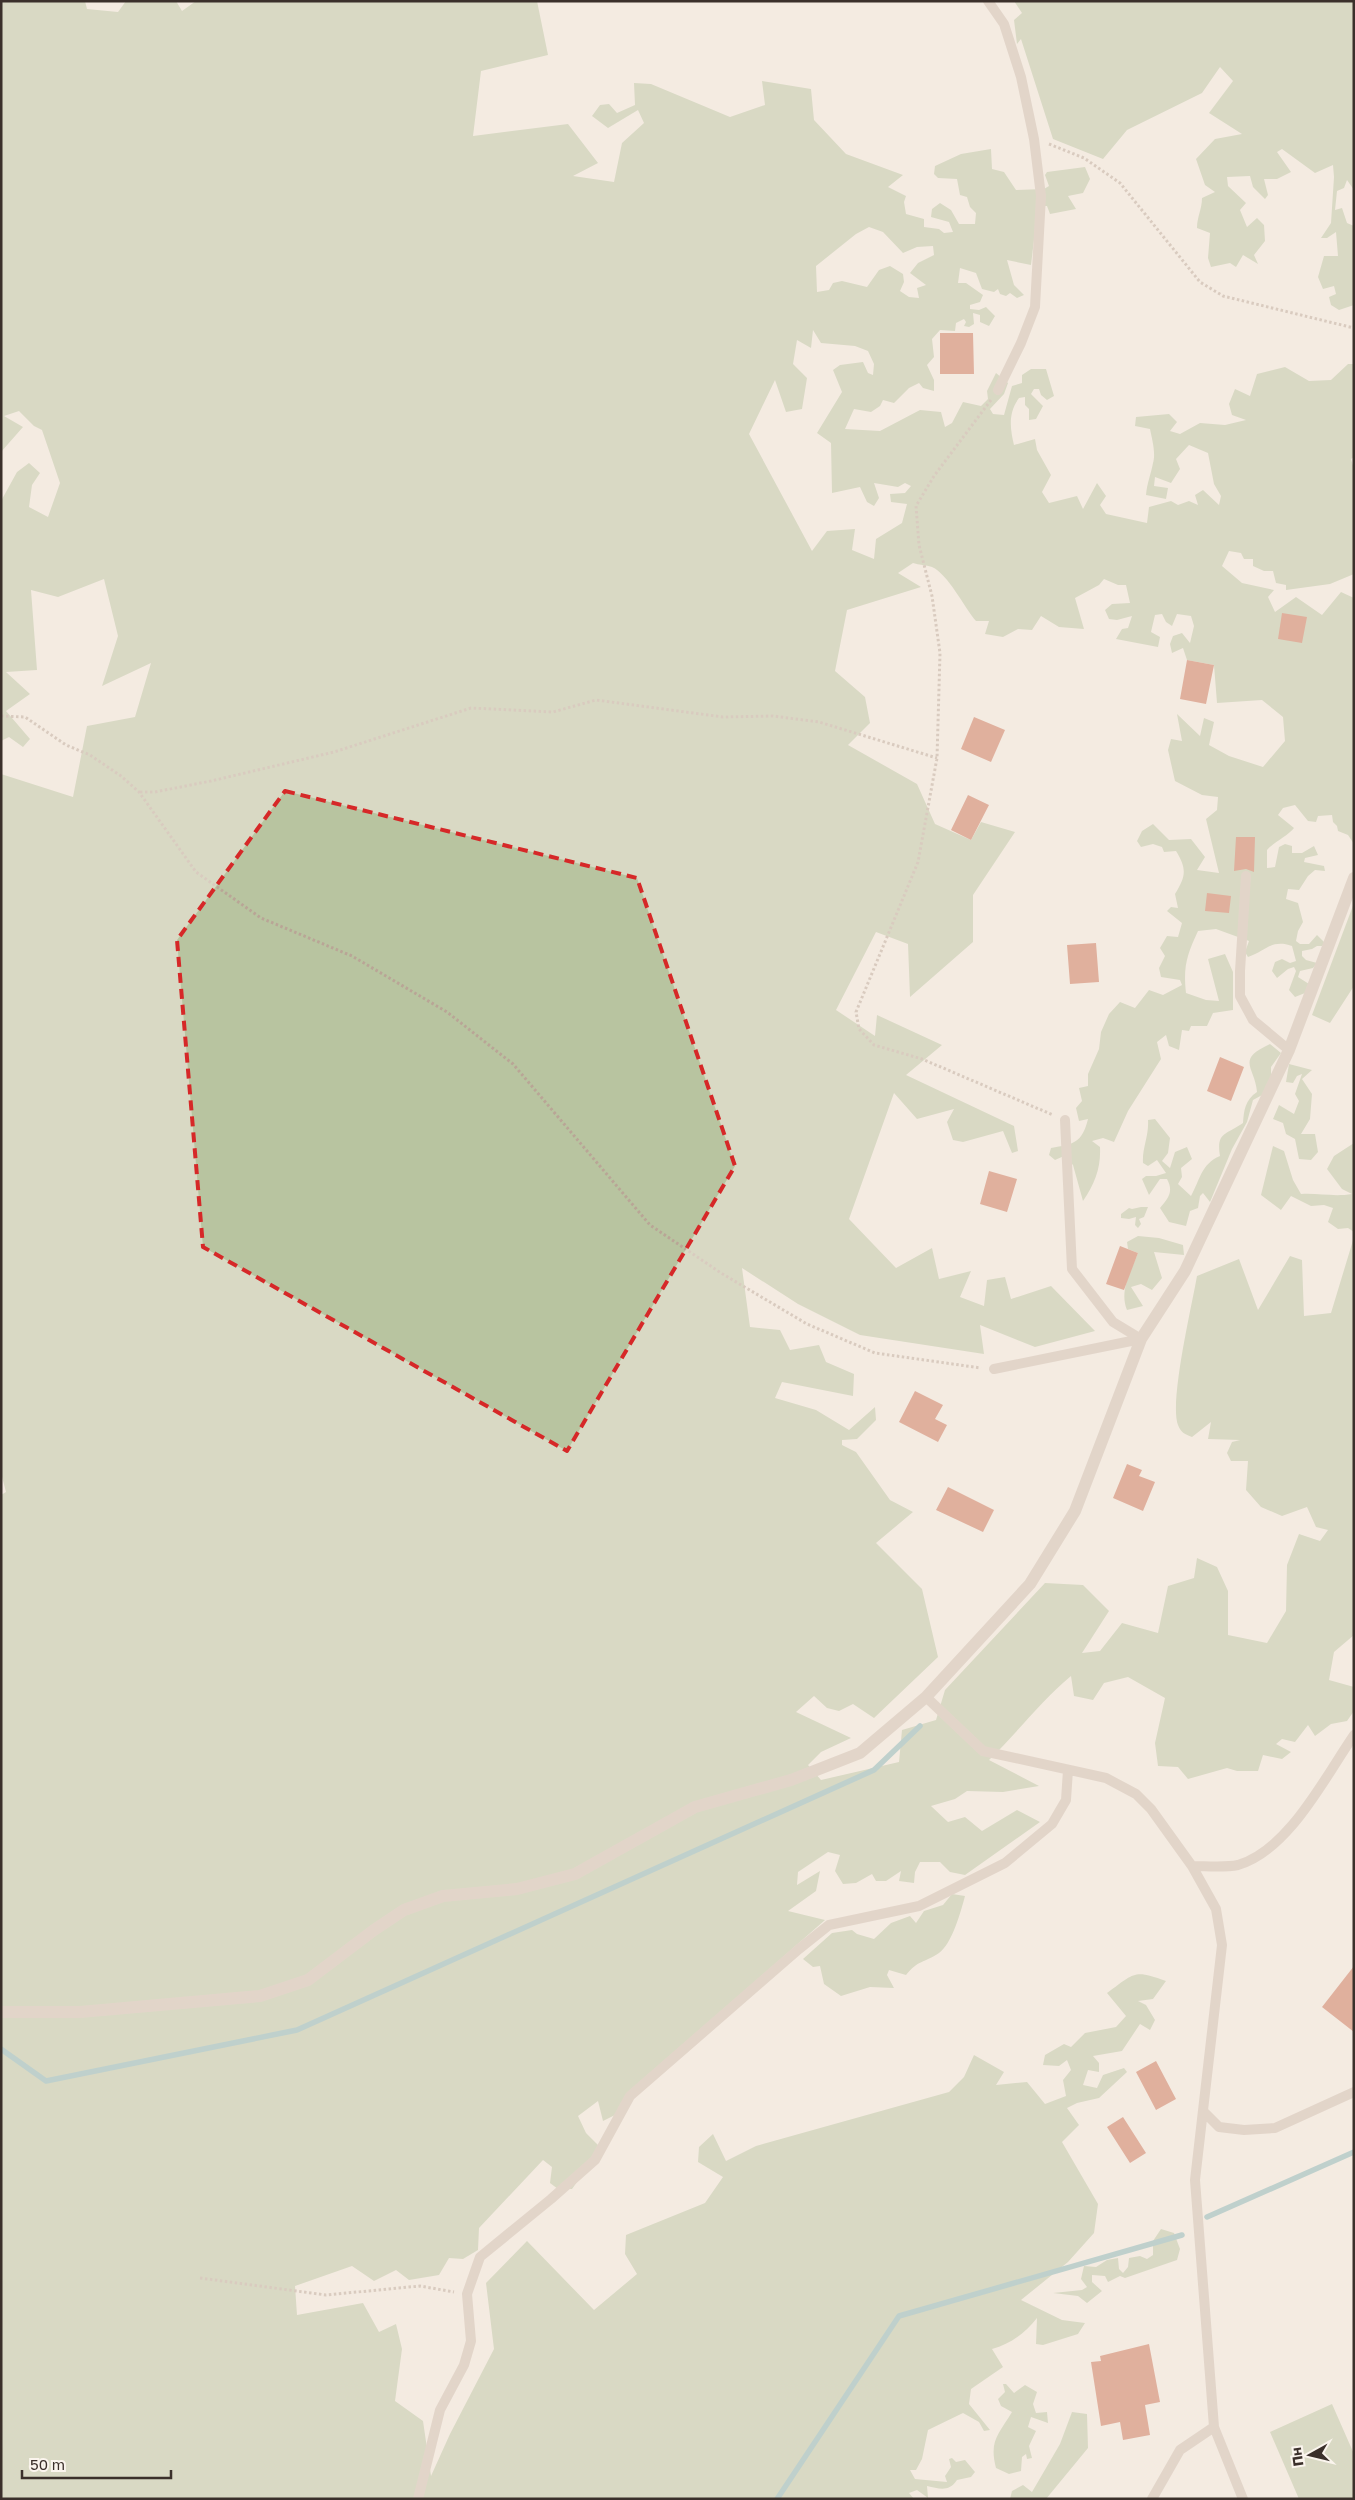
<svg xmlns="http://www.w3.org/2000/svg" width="1355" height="2500" font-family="'Golos Text',sans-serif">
	<rect width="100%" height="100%" fill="#f4ebe1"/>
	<path fill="#b8c4a0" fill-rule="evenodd" d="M1,1H85L87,9L118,12L126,1H176L182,11L196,1H537L548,55L481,71L473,136L568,124L598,163L573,176L614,182L622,143L644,123L638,110L608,128L592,116L600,105L609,104L617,113L635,105L634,83L651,84L730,117L765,105L762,81L811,89L814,120L846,154L903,175L888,187L906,196L904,202L906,214L924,219V227L939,229L944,233L953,232L949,222L931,217L932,209L940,203L951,210L959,224H975L976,213L970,207L967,197L960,195L957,179L938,178L934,174L935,166L961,154L991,149L992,169L1004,172L1016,190L1044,189L1049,186L1045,175L1047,172L1085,167L1090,179L1083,193L1068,196L1076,209L1050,214L1047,206H1038L1031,265L1007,260L1014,285L1024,295L1017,298L1010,293L1006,296L1000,294L998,289L994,292L982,289L976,273L960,268L958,283H966L983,295L980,302L970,305V309L979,310L986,307L995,316L989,326L980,322V315L973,313L974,324L969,327L964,326L966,322L964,319L956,323L955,331L940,330L932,339L934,357L927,365L934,380V391L923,388L919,383L909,388L894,403L883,400L880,406L871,412L854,409L845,429L880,431L920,410L941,412L945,427L952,423L963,402L981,406L988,399L987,391L996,373L1008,383L1004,394L990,409L993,414L1004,415L1012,386L1022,383V375L1031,369H1046L1054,396L1047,400L1041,395L1039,389H1034L1031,394L1043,406L1036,419L1029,420V409L1025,405V397L1019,398C1008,413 1010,428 1014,445L1035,439L1037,450L1051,475L1042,492L1049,503L1077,496L1083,509L1097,483L1106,496L1100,505L1106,514L1147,523L1149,507L1171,501L1178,505L1189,501L1198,505L1195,495L1203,490L1219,505L1221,496L1214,484L1208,453L1189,445L1176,459L1180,469L1171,483L1155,477L1154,486L1168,488L1166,499L1146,495C1147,483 1151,474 1153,463C1156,453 1152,439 1150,429L1135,426L1136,417L1169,414L1177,422L1170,431L1180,434L1200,423L1225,425L1246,420L1232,415L1229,404L1235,389L1250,396L1257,374L1285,367L1309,381L1331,380L1348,364H1354V457L1351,459L1354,469V574L1330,584L1286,590V585L1276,583L1273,571H1264L1253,566V559H1244L1241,553L1229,551L1222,566L1242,583L1274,590L1268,597L1275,612L1296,597L1322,615L1341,592L1354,598V844L1348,835L1338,831L1337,826L1333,822L1332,815L1318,816L1316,822L1308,821L1295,805L1283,808L1278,815L1294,828C1289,835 1274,842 1267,850V868L1275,867L1279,847L1285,844L1292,846V853H1302L1314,846L1318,855L1305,858L1304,862L1324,866L1325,871L1315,870L1308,876L1299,890L1288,889L1286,899L1298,903L1303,922L1298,931L1296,941L1300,944H1309L1317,935L1325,943L1322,946H1317L1312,949L1302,951V956L1306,960L1317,963L1313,968L1300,971L1298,977L1309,984L1305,993L1295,997L1289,990L1296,971L1294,967L1288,969L1277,978L1272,971L1275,962L1282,959L1290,963L1296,961L1292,946C1271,939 1266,951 1248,957L1245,952L1249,941L1216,929L1198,931C1187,955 1183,966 1186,993L1206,1000L1219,1001L1208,959L1225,954L1233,972V1010L1213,1013L1207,1026H1191L1189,1031L1182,1030L1179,1050L1169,1046L1166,1035L1157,1042L1161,1059L1128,1111L1114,1142L1103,1138L1092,1141L1100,1147C1101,1168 1095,1183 1083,1201L1073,1165L1064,1156L1055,1160L1049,1155L1051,1148C1074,1144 1082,1143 1088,1119L1079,1121L1076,1108L1082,1101L1079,1088L1088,1086V1074L1099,1049L1101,1032L1109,1014L1120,1002L1135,1008L1149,990L1163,995L1182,985L1180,980L1161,977L1159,968L1165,956L1160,948L1167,936L1178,937L1182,923L1167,911L1171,907L1178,908L1175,894C1186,876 1187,869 1176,851L1164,852L1162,847L1153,844L1141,847L1137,841L1142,831L1153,824L1169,840L1191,839L1205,857L1197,870L1219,873L1206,819L1217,810L1218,797L1202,795L1175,781L1168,750L1171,739L1182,741L1177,714L1200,736L1204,718L1214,722L1209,745L1229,756L1263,767L1285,741L1283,717L1262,700L1217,703L1214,665L1187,660L1183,648L1172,653L1170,644L1173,636L1182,633L1190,643L1194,626L1191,616L1177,614L1172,626L1166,622L1162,614L1155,615L1151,632L1160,637L1158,647L1116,639L1122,629L1128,628L1132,616L1117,620L1109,619L1105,610L1112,604L1130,603L1126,585H1118L1104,579L1099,585L1075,598L1084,629L1059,627L1041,616L1032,630L1018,629L1003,637L985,634L989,621H976C964,607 948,574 932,567C926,565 919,565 913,563L898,573L921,587L847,610L835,671L865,697L870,723L848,745L917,784L935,824L971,840L981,822L1015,832L973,895V942L910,997L908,944L876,932L836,1010L875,1036L877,1015L942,1045L906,1075L1014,1126L1018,1151L1012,1153L1003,1131L963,1142L953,1140L947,1122L954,1109L917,1119L894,1093L849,1219L896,1268L932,1248L939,1279L971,1271L960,1297L984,1306L987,1280L1005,1277L1011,1299L1051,1286L1095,1331L1035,1347L980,1325L984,1354L860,1335L798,1304L742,1268L750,1327L780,1330L790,1350L819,1345L826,1362L854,1374L853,1396L782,1382L775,1398L816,1410L849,1430L875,1407L876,1420L857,1439L842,1440V1445L856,1452L890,1500L913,1512L876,1543L922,1589L938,1657L874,1718L853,1704L839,1711L827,1708L814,1696L796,1712L851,1738L821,1752L808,1765L821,1780L899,1762L902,1730L936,1720L945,1690L1045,1583L1083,1585L1109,1611L1082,1653L1100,1651L1122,1623L1158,1633L1168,1586L1194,1578L1197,1558L1217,1567L1228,1591V1635L1267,1643L1286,1611L1287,1565L1299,1534L1320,1541L1328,1530L1316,1527L1307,1507L1282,1516L1261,1507L1246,1490L1248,1461H1231L1227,1453L1232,1442L1240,1440L1208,1439L1211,1422L1192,1437C1185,1434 1181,1433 1178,1425C1169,1402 1192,1305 1197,1276L1239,1259L1258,1310L1290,1256L1302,1260L1304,1316L1331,1313L1354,1237V1635L1334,1652L1329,1680L1354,1687V1711L1347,1721L1331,1724L1315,1736L1308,1725L1295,1742L1282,1739L1276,1744L1291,1752L1282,1759L1263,1755L1258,1771H1237L1227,1768L1188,1779L1178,1767L1158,1766L1155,1743L1165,1698L1128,1677L1104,1683L1093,1700L1074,1696L1071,1676C1042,1700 1017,1733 989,1760L1039,1786L1003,1792L967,1791L955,1799L931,1806L948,1822L965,1817L982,1831L1017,1810L1040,1822L965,1875L950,1872L940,1862H920L915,1872L914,1883L899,1881L901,1871L886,1881H876L872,1874L856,1883L843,1884L835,1871L840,1855L828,1852L798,1872L797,1885L820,1871L816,1891L788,1911L825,1920L725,2008L615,2115L603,2121L598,2101L578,2116L586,2133L601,2148L572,2189H558L550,2183L552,2167L543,2160L479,2228L478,2250L463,2259L449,2258L439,2275L409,2280L396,2270L374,2281L352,2266L295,2286L297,2315L363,2303L379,2332L396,2324L402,2349L395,2401L423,2421L431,2476L450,2434L494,2349L486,2283L527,2241L594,2310L637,2274L625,2254L626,2235L705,2203L723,2177L698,2162L699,2147L713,2134L726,2161L756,2146L949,2092L964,2077L974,2055L1004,2072L996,2085L1027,2082L1045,2104L1066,2096L1063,2080L1071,2070L1067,2060L1059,2066L1043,2065L1045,2055L1064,2044L1071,2047L1085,2033L1116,2027L1126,2016L1107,1993C1135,1973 1133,1969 1166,1981L1153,1999L1138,2001L1146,2005L1155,2020L1150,2030L1140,2024L1122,2051L1093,2056L1099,2063V2072L1088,2070L1083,2085L1097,2088L1103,2075L1124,2068L1127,2072L1099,2098L1077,2103L1067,2108L1079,2125L1062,2142L1098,2204L1094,2233L1068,2262L1021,2300L1062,2320L1085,2323L1078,2334L1043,2345L1036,2344L1037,2318C1025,2333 1011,2344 992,2349L1003,2367L971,2389L969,2404L990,2430L984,2431L979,2422L963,2413L928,2430L922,2459L916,2470H910L915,2479L947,2482L945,2476L951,2467L949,2459L952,2458L956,2462L965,2460L975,2472L971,2477L957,2480C949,2492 940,2489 927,2486L928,2498L917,2490L909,2493L914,2499H1V1495L6,1492L1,1473V774L73,797L87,726L135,717L151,663L102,686L118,636L104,579L58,597L31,590L37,670L6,672L30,694L6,711L30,739L23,747L9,737L1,741V501L17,472L29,463L40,473L32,485L29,507L48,517L60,483L42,430L34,426L19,411L4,416L23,427L1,452ZM869,227L883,232L903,253L917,247L933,246L934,255L918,263L910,273L926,285L917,288L919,298L909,297L900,291L904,282L903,274L890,266L879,270L867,287L842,281L833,283L829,290L817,292L816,266L856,234ZM813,330L821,343L855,346L868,351L874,364L873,375L868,373L863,362L840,365L833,370L842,392L817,433L831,443L832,493L860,487L867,502L874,506L879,498L874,483L898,487L905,483L911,486L905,493L890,494L891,502L907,504L902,523L876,539L874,559L852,550L855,529L827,531L812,551L749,434L775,380L786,412L802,409L807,378L793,364L797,340L811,348Z
		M1014,1H1354V190L1347,180L1344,188L1337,191L1335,210L1342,208L1347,223L1354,226V305L1339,310L1331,305L1329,297L1336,294L1334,286L1323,289L1318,277L1324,256H1338L1336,232L1327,238H1321L1331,223L1334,177L1333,165L1315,173L1282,149L1277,152L1291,172L1277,179H1264L1268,195L1265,199L1253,187L1250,176L1227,177L1228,186L1246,203L1240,210L1247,227L1257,218L1264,225L1265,241L1254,255L1258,264L1243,255L1236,267L1230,263L1211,267L1208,258L1210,233L1197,228C1197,217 1202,209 1202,198L1215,192L1205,185L1196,159L1215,139L1242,134L1209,113L1233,81L1220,67L1202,93L1127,130L1103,159L1053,139L1021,39L1017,44L1014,20L1022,13Z
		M1354,903V986L1330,1023L1312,1015Z
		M1270,1044L1281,1053L1271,1067V1077L1264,1094L1253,1100L1247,1122L1232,1149L1210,1202L1203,1193L1200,1196L1198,1208L1190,1211L1186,1226L1169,1222L1160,1208C1168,1198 1174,1192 1167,1179H1160L1149,1195L1142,1179L1146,1176H1156L1166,1173L1157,1160L1148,1166L1143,1163C1142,1148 1149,1136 1148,1120L1155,1119L1170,1138L1168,1153L1162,1161L1170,1168L1175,1152L1187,1147L1192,1159L1181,1168L1182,1177L1178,1184L1191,1196C1200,1180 1201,1164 1220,1156C1216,1132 1226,1135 1243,1123C1244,1110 1245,1100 1257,1092C1255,1067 1235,1060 1270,1044Z
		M1289,1064L1312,1070L1302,1079L1312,1094L1310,1119L1301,1134H1315L1318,1152L1311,1160L1299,1159L1295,1139L1286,1134L1283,1123L1273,1119L1279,1105L1294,1114L1299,1101L1295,1094L1302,1074L1297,1076L1293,1083L1286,1082Z
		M1354,1143V1232L1348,1228L1338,1229L1328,1222L1333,1208L1324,1205L1311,1206L1291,1196L1281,1210L1261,1195L1273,1146L1284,1151L1293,1180L1301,1194C1319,1193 1334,1197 1352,1194L1342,1189L1327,1169L1334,1156Z
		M1141,1207H1148L1144,1217L1139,1219L1141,1224L1138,1228L1135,1225L1136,1217L1129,1219L1121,1218V1214L1129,1208L1132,1209Z
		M1138,1236L1159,1238L1183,1245L1184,1255L1154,1252L1162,1278L1152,1290L1141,1284L1131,1287L1143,1306L1127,1310C1119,1291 1131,1271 1138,1253L1128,1249L1127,1242Z
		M952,1894L965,1896C961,1911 952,1944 939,1953C924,1963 918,1960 906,1975L889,1970L887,1975L894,1988L870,1987L841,1996L824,1984L820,1966L813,1967L803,1959L832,1933L852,1930L857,1934L874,1939L891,1923L910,1916L916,1923L924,1911L943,1905Z
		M1161,2229L1174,2233L1180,2249L1177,2260L1125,2278L1120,2276L1108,2282L1105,2276L1092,2275V2282L1102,2291L1087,2303L1078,2296L1053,2293L1082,2290L1087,2287L1081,2279L1084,2266L1096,2267L1107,2260L1118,2258L1119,2269L1123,2273L1128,2267L1129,2258L1140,2256L1147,2259L1153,2255V2241Z
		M1003,2384H1006L1014,2393L1025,2385L1037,2392L1033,2404L1036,2413L1047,2412L1048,2423L1031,2417L1028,2427L1036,2431L1029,2446L1032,2458L1027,2459L1026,2454L1022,2457L1021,2471L1009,2474L996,2468C989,2441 998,2435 1012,2412L1001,2406L998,2399L1005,2392Z
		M1332,2404L1354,2454V2499H1299L1270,2432Z
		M1072,2412L1087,2414L1088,2448L1046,2499H1010L1012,2491L1023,2485L1032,2492L1060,2444Z"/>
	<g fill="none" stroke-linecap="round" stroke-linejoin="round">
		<path stroke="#7fb0b2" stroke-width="5.5" d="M1,2049L46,2081L297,2030L874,1770L920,1726
			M1207,2217L1354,2152
			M777,2499L899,2316L1182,2235"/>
	</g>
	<path fill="#c8694b" d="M940,333H973L974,374H940Z
		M1282,613L1307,617L1302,643L1278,639Z
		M1187,660L1214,665L1206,704L1180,699Z
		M974,717L1005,730L991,762L961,749Z
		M968,795L989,805L971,840L951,830Z
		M1236,837H1255L1254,872L1246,869L1234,871Z
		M1207,893L1231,896L1229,913L1205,911Z
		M1096,943L1099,982L1070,984L1067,945Z
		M1220,1057L1244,1067L1231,1101L1207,1091Z
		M989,1171L1017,1179L1007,1212L980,1204Z
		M1120,1246L1138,1253L1124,1290L1106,1284Z
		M915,1391L943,1405L935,1419L947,1425L938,1442L899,1422Z
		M1127,1464L1142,1470L1139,1476L1155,1482L1143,1511L1113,1498Z
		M948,1487L994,1510L983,1532L936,1510Z
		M1354,1966V2032L1322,2007Z
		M1156,2061L1176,2099L1156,2110L1136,2072Z
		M1123,2117L1146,2153L1130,2163L1107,2127Z
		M1149,2344L1160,2402L1145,2405L1150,2435L1123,2440L1120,2422L1101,2426L1091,2362L1101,2361L1100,2356Z"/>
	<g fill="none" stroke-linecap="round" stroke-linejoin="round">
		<path stroke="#b9a596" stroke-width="3" stroke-dasharray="2.5 2.5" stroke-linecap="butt" d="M1049,144L1084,158L1120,183L1200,282L1223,296L1354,328
			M991,400L934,476L916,506L919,545L932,596L940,653L937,758L918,862L856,1012L859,1029L874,1045L922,1059L1053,1115
			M1,716L25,717L66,745L90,755L121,776L139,792L196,872L261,918L352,956L447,1012L513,1064L650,1225L721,1273L807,1324L875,1353L981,1368
			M140,792H155L211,781L334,752L471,708L553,712L596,700L723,717L773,716L819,722L937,758
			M200,2278L326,2295L420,2286L454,2292"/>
		<path stroke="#cdbbac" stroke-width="10" d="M988,1L1004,24L1021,77L1034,139L1041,196L1035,307L1021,343L998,390
			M1246,876L1240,971V996L1253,1020L1289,1050
			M1065,1120L1072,1269L1113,1322L1141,1339
			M994,1369L1141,1339
			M926,1697L983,1751L1106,1778L1136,1794L1151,1809L1192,1866L1216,1909L1222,1945L1195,2180L1214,2427L1243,2499
			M1192,1866C1206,1866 1224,1868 1238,1865C1289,1850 1325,1777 1354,1735
			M1203,2111L1219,2127L1244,2130L1275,2128L1354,2092
			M418,2499L440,2410L464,2365L471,2341L467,2294L480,2257L551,2199L595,2160L630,2096L799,1949L829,1925L919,1906L1005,1863L1052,1824L1066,1800L1068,1770
			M1152,2499L1180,2450L1214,2427"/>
		<path stroke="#cdbbac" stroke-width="12" d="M1,2012H80L260,1996L308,1980L374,1930L404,1910L443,1896L517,1889L575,1874L695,1807L791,1780L860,1753L926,1697L1030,1584L1075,1511L1141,1339L1185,1271L1289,1050L1354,878"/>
	</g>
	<path d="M0 0H1355V2500H0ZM285,791L637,878L735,1166L567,1451L203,1247L177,940Z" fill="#f4ebe1" fill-opacity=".55" fill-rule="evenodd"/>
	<path fill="none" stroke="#d62828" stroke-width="4" stroke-dasharray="10 6" stroke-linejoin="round" d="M285,791L637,878L735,1166L567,1451L203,1247L177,940Z"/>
	<rect width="1355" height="2500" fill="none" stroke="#3b302b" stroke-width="5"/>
	<g transform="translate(1310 2455) rotate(262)" stroke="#fbf5ee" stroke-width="4" paint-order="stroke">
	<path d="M0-4L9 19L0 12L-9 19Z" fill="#3b302b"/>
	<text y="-8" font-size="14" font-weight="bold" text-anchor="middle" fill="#3b302b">Пн</text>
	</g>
	<path d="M22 2470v8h149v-8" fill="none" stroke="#3b302b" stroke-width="2.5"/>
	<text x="30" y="2470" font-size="15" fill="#3b302b" stroke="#fbf5ee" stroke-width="4" paint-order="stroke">50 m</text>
</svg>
